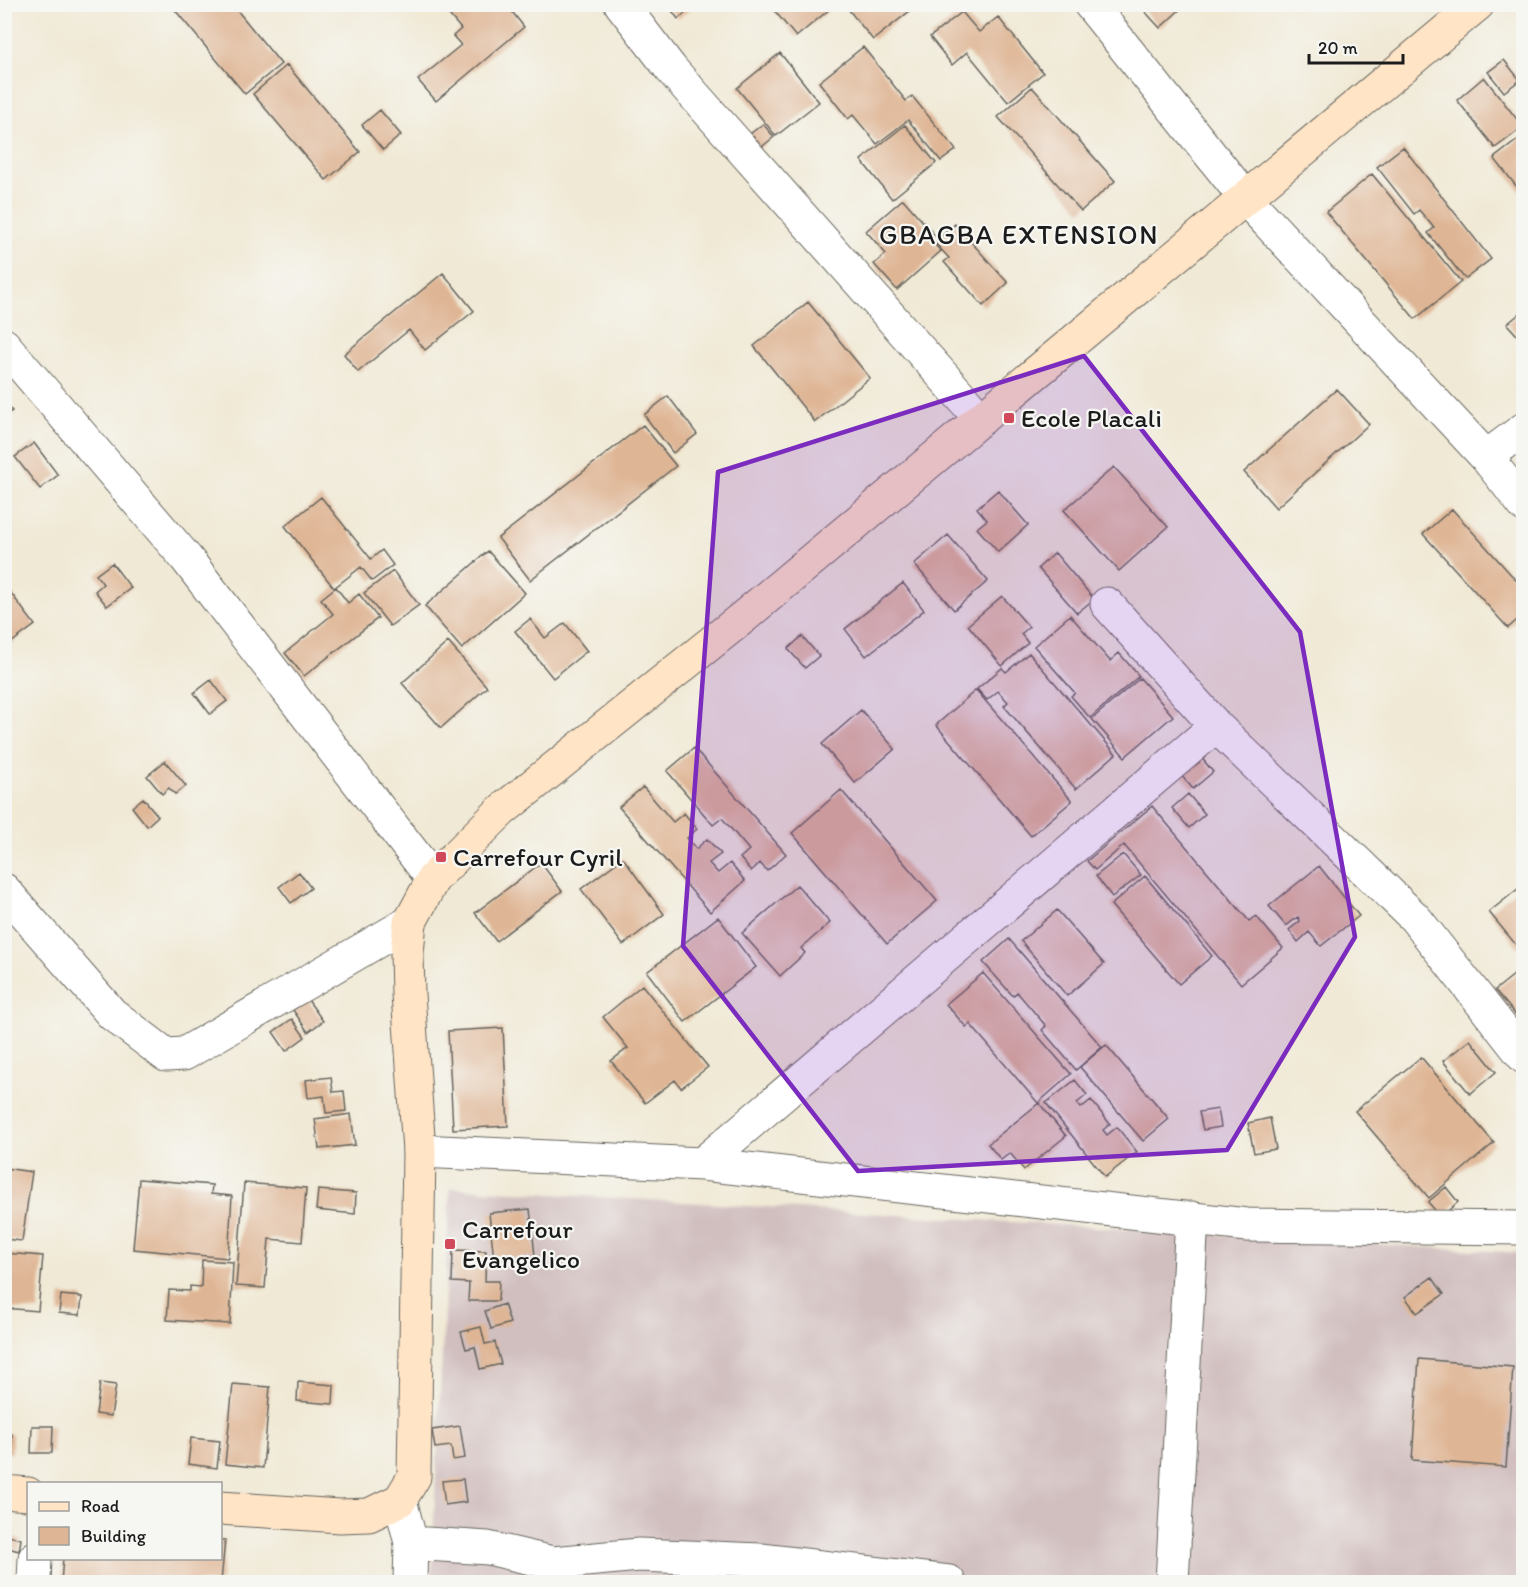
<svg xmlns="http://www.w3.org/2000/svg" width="1528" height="1587" font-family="Itim,sans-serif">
	<rect width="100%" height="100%" fill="#f6f6f2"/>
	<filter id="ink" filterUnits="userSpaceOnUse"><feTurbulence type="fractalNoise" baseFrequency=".0167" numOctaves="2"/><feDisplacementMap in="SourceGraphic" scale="12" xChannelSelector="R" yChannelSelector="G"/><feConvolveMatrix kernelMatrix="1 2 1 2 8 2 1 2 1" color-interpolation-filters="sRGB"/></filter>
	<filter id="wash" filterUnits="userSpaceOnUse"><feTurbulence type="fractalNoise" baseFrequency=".008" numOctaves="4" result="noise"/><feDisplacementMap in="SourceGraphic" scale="24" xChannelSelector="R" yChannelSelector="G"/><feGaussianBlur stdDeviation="1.35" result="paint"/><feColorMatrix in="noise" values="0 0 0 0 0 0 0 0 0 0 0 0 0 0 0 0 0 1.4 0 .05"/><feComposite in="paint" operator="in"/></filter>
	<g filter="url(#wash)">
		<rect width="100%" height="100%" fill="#f0e9d5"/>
		<path fill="#d1bfbf" d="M450,1188L1523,1253V1582H431Z"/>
		<g id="blocks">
			<path fill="#dfb695" d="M170,4H232L281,64L245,94Z
				M440,4H506L524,27L436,101L418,80L461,45L453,36L461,29Z
				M667,4H696L678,19Z
				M769,4H836L796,37Z
				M844,4H907L911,10L873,40Z
				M1142,4H1186L1160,28L1140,6Z
				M962,12L979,32L998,17L1043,73L1008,102L967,52L952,65L930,37Z
				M863,47L906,101L912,96L956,150L941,161L908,120L877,144L853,115L848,119L819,82Z
				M780,53L819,102L776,136L737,88Z
				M1504,60L1520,80L1504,92L1488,72Z
				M287,65L360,152L326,180L253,94Z
				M1484,77L1523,127L1495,148L1457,100Z
				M1032,87L1115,181L1081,211L998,117Z
				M380,110L401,135L383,150L362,125Z
				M763,124L774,137L753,154L742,140Z
				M905,125L936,163L892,199L861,160Z
				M1524,135V196L1494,158Z
				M1403,147L1491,259L1465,279L1428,233L1434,228L1419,210L1414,214L1377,167Z
				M1372,174L1461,282L1415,319L1326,212Z
				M903,199L938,239L955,224L1008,283L983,306L944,262L949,258L934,242L933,243L941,251L897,290L874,264L886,254L866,231Z
				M443,273L474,311L425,350L409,330L358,372L344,354Z
				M808,302L870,378L815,422L754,346Z
				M1524,310V343L1507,324Z
				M1337,389L1369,424L1276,508L1244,472Z
				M668,396L697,434L673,453L644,415Z
				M4,401L12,411L4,416Z
				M643,425L676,466L530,580L498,538Z
				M34,443L58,475L40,489L15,457Z
				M1114,467L1168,527L1119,571L1064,510Z
				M998,490L1028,525L998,552L977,528L987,520L977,508Z
				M321,497L371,559L382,550L393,565L372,581L361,567L334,588L285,526Z
				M1452,509L1524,589V614L1508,628L1423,534Z
				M948,535L988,581L954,610L914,564Z
				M488,551L525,593L462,649L425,606Z
				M1055,553L1094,599L1077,613L1038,568Z
				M112,563L131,588L107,606L95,591L103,584L96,575Z
				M393,571L419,605L390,626L364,593Z
				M903,583L924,610L866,656L845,629Z
				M4,584L35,625L4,648Z
				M336,587L348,603L359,594L378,618L304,676L285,653L333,614L321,599Z
				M1002,596L1029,627L1021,634L1028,643L1002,666L968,625Z
				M1070,615L1110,661L1119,653L1139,676L1090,718L1071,696L1075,693L1034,646Z
				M530,619L545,638L565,623L587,651L553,678L515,631Z
				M802,636L819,656L805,668L788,649Z
				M448,642L487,687L441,728L402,683Z
				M1029,653L1116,754L1076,789L1004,706L1008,702L998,691L987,700L977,689L1002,668L1006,672Z
				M1140,678L1173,716L1125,757L1092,719Z
				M211,680L227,701L210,714L194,693Z
				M976,690L1072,801L1031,836L936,725Z
				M861,710L895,749L855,783L822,744Z
				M694,748L786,854L767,871L760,863L751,871L740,858L749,850L722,818L713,825L667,771Z
				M1201,757L1213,772L1193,789L1181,775Z
				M165,761L186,786L175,794L169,788L162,794L147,776Z
				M643,787L673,822L684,813L697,829L687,838L696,849L707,839L721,854L709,863L718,873L730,863L745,881L710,912L619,807Z
				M841,790L937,901L887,944L792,833Z
				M1188,794L1205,814L1189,828L1172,808Z
				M143,798L158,816L147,826L132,807Z
				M1152,806L1249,921L1256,916L1283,948L1241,984L1124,845L1095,870L1087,861Z
				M1123,854L1141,875L1112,897L1096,876Z
				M623,858L664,914L623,945L581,889Z
				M541,863L562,891L496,941L475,913Z
				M1319,866L1359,916L1321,946L1309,932L1298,942L1289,930L1300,921L1298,917L1286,926L1269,906Z
				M299,872L311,888L291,903L279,887Z
				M1145,876L1212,956L1179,984L1111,905Z
				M1524,884V949L1521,951L1489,912Z
				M797,885L830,923L801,948L805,953L780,976L742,933Z
				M1057,910L1104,964L1067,996L1021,941Z
				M718,917L756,967L685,1022L647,972Z
				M1009,939L1102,1047L1076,1070L1042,1030L1046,1026L1017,992L1013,996L983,962Z
				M1524,967V1025L1495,990Z
				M983,973L1071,1074L1038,1103L970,1024L966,1027L946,1004Z
				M642,985L708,1067L681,1088L675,1080L645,1103L611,1061L628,1048L603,1017Z
				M308,1000L323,1021L308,1032L293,1010Z
				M292,1019L305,1037L286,1051L273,1032Z
				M503,1028L508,1126L453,1129L448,1031Z
				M1470,1040L1496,1072L1470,1094L1443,1061Z
				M1106,1045L1169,1119L1143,1141L1080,1067Z
				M1421,1057L1494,1143L1429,1198L1355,1111Z
				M331,1077L333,1092L344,1091L346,1111L326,1113L324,1096L308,1098L306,1080Z
				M1075,1080L1087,1095L1077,1103L1081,1108L1091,1100L1110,1124L1103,1130L1107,1135L1117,1127L1137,1152L1105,1177L1046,1103Z
				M1039,1103L1066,1136L1024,1170L1010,1153L1001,1160L988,1144Z
				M1218,1109L1221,1127L1203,1130L1199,1112Z
				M351,1114L355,1145L319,1149L315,1119Z
				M1270,1118L1276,1149L1254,1153L1248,1123Z
				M4,1168L32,1172L22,1241L4,1239Z
				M139,1179L212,1185L211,1194L232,1196L228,1258L133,1249Z
				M244,1183L306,1188L302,1242L269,1239L265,1288L236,1286Z
				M1446,1187L1458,1202L1441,1217L1428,1202Z
				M318,1190L356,1193L355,1214L316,1210Z
				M530,1209L535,1256L494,1260L489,1213Z
				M453,1250L486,1251L485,1281H499L498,1301H468L469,1283L452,1282Z
				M4,1253L43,1256L38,1311L4,1308Z
				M202,1260L233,1262L230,1324L167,1320L169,1290L190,1291V1286L201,1287Z
				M1432,1277L1444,1294L1417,1313L1405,1297Z
				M61,1295L82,1297L80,1315L59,1313Z
				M504,1304L510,1323L491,1329L485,1311Z
				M481,1327L485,1344L495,1342L501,1364L480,1369L475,1347L466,1349L461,1332Z
				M1419,1359L1513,1367L1506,1467L1412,1460Z
				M298,1382L334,1385L333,1404L297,1401Z
				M100,1383L116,1385L111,1416L96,1414Z
				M233,1384L270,1387L263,1468L225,1464Z
				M32,1426H53L52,1453H31Z
				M460,1426L465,1458L453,1460L451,1446L435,1448L432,1430Z
				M4,1434H12V1453H4Z
				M191,1438L220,1441L217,1468L188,1464Z
				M463,1479L466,1502L445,1505L442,1481Z
				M5,1535L21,1539L19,1551L4,1547Z
				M220,1540H225L221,1582H61L63,1558H220Z"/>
		</g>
	</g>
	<g filter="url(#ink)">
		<use href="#blocks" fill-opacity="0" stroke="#66645d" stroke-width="1.5"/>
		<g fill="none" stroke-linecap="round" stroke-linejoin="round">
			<defs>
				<path id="street" d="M621,4L671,69L981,419
					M1090,4L1246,199L1486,457L1524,505
					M4,345L186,558L433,879
					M1486,457L1524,429
					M1107,604L1216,726L1415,918L1524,1057
					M4,890L112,1014L166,1055L184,1054L410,922
					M419,1151L702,1164L1247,1225L1524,1228
					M702,1164L1216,726
					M400,1500L411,1543L410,1582
					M411,1543L488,1548L553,1563L639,1555L761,1560L949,1582
					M34,1582L35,1558
					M1172,1582L1192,1218"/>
				<path id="secondary" d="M4,1492L28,1494
					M220,1508L340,1516L369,1515L400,1500L414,1477L419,1151L408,994L407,953L410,922L433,879L502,810L741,619L1478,4"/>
			</defs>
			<use href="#street" stroke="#66645d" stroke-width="35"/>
			<use href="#secondary" stroke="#66645d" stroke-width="35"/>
			<use href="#street" stroke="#fff" stroke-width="33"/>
			<use href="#secondary" stroke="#ffe4c6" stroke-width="33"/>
		</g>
	</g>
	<path fill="#7b2cbf" fill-opacity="0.2" stroke="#7b2cbf" stroke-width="4.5" stroke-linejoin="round" d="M1084,356L1300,632L1355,937L1227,1150L858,1171L683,946L718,472Z"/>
	<g fill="#d1495b" stroke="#f6f6f2" stroke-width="2">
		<rect x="1003" y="412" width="12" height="12" rx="3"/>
		<rect x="435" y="851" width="12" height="12" rx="3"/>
		<rect x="444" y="1238" width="12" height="12" rx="3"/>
	</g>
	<g text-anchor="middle" stroke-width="4.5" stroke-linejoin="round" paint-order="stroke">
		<g font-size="26" fill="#1c1c1c" stroke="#f6f6f2" text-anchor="start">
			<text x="1021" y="427">Ecole Placali</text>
			<text x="453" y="866">Carrefour Cyril</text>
			<text x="462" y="1238">Carrefour<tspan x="462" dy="30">Evangelico</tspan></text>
		</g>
		<g font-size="27" letter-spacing="1.5" fill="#1c1c1c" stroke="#f6f6f2">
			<text x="1019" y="244">GBAGBA EXTENSION</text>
		</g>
	</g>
	<rect width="1528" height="1587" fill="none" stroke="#f6f6f2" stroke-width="24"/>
	<rect x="27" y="1482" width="195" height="78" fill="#f6f6f2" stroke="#9f9f9c" stroke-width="1.5"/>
	<rect x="39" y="1502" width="30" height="9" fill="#ffe4c6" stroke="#9f9f9c" stroke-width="1.5"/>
	<text x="81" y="1512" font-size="18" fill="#1c1c1c">Road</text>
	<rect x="39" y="1527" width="30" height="18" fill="#dfb695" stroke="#9f9f9c" stroke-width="1.5"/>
	<text x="81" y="1542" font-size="18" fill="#1c1c1c">Building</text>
	<path d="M1309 54v9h94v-9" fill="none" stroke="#1c1c1c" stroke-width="3"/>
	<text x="1318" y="54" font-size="18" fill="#1c1c1c" stroke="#f6f6f2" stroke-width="4.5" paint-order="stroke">20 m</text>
</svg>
